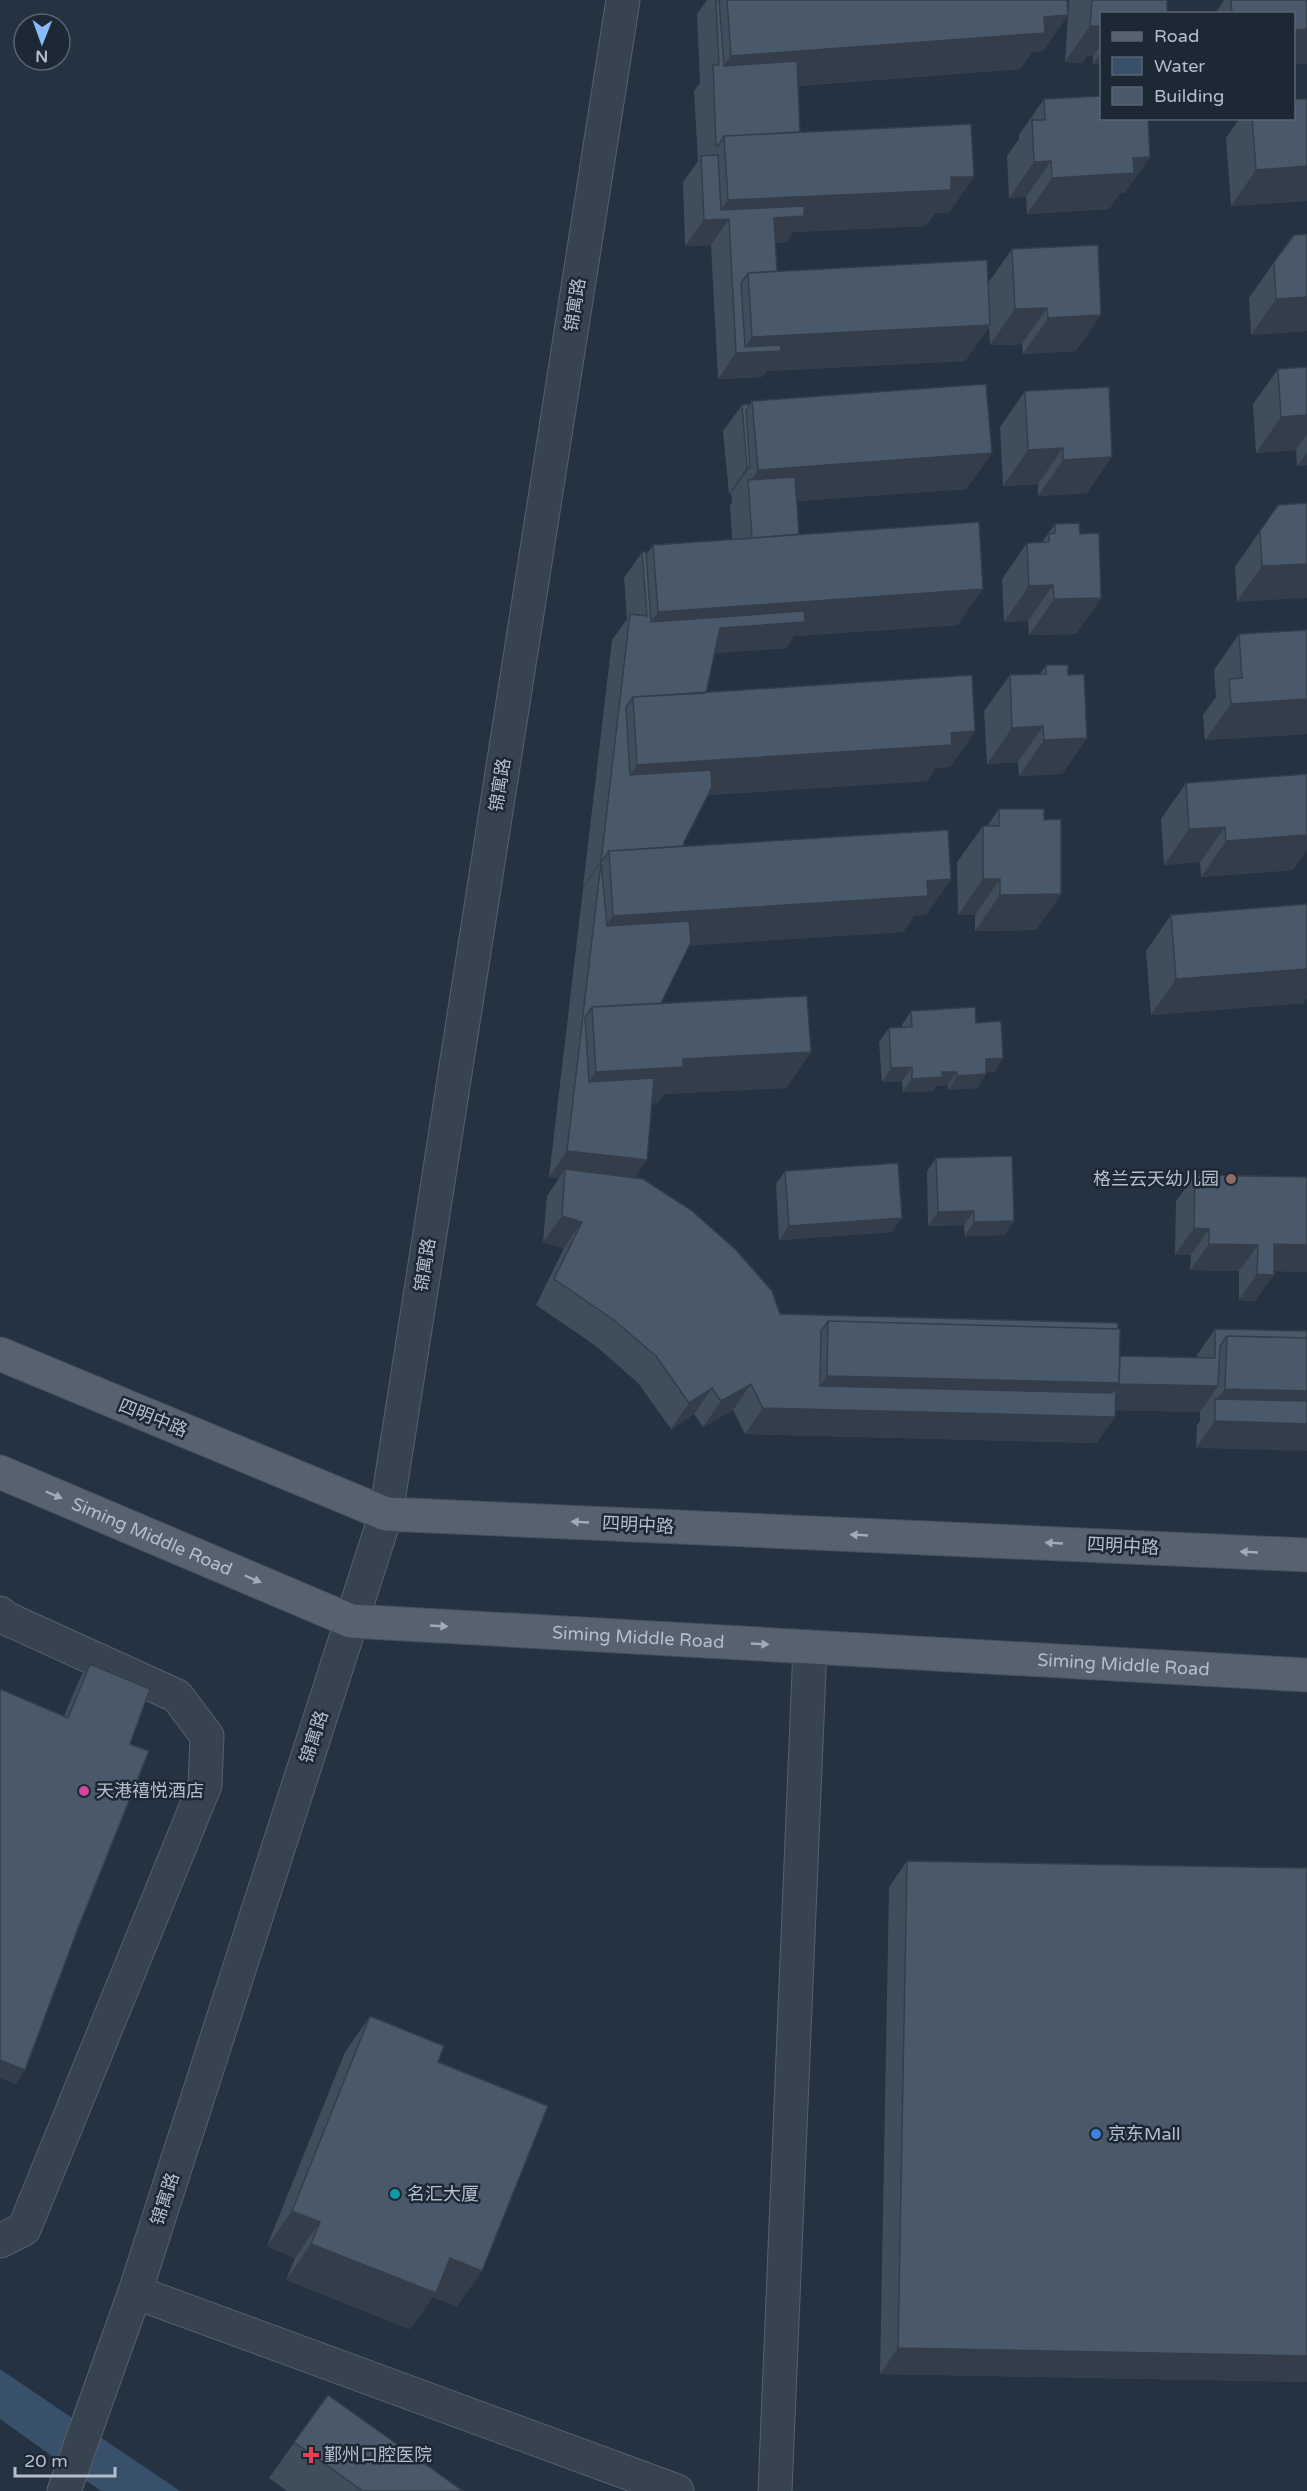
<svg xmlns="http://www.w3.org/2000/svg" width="1307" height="2491" font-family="'Varela Round','Noto Sans SC',sans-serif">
	<rect width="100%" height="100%" fill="#243241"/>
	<path fill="#39506a" d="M0,2369L180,2491H101L0,2419Z"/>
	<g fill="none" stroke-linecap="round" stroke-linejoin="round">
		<defs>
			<path id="minor" d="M0,1613L3,1617L177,1696L207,1736L205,1785L24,2229L0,2241
				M135,2292L677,2491
				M64,2491L135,2292L386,1514L623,0
				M775,2491L810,1647"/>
			<g id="major">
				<path d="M0,1354L386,1514L1307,1555"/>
				<path id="s1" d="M0,1472L351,1621L1307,1675"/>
			</g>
		</defs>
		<use href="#minor" stroke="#56616e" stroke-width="35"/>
		<use href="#major" stroke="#454f5c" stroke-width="35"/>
		<use href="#minor" stroke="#384350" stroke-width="33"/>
		<use href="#major" stroke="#566270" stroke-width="33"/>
	</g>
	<path fill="#404d5b" d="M707,0H1067L1068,15L1043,51L1032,52L1020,69L798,86L800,132L949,213H935L926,226L793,232L786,242L775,243L777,271L988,283L1012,249L1076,351L1023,354L1022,344L990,345L989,327L965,361L767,371L762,377L718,379L711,245L685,246L683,182L698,161L694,91L700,83L697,14Z
		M1069,0H1167L1101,14V64H1093V56H1087L1082,63L1065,62Z
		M1224,0H1307V64H1293V14H1215Z
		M1044,99L1125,193H1120L1109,209L1027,214L1026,197L1009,198L1007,156L1019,139V135Z
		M1307,99V201L1231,206L1226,138L1240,118H1293Z
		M1307,234V331L1251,335L1249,298L1274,262Z
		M1307,367V465L1297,466L1296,450L1256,453L1253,404L1278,369Z
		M1109,387L1087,493L1038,496V484L1003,486L1000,427L1025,391Z
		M752,401L992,453L966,489L796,501L799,535L958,625L794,636L786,648L715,653L706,693L975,731L950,767L935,768L927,781L708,795L684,842V846L951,879L926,915L914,916L903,932L689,945L661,1003L811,1052L786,1088L664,1094L658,1103H652L634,1178L780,1314L1120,1356L1197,1358V1355L1215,1329L1307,1331L1196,1448L1197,1425L1200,1421V1412L1116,1410L1097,1443L745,1434L733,1410L703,1427L694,1414L671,1429L638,1383L596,1346L536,1305L564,1248L543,1242L547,1196L559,1178L549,1177L583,889L584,887H583L612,640L627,619L624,578L642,552L646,555L653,545L732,539L730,506L732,502L731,493L729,494L723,431L742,405L750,404Z
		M1307,503L1237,602L1235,567L1278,505Z
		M1055,524L1080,534L1101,598L1076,634L1029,635L1028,621L1004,622L1002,579L1027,543L1042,542Z
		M1307,630V734L1205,740L1203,715L1216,697L1214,670L1239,634Z
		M1046,665L1068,675L1087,738L1062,774L1019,776L1018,762L987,764L984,711L1010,675L1040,674Z
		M1186,783L1293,870L1201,877L1200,862L1164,865L1161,819Z
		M999,809L1044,820L1061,894L1036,930L975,931V915H958L957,862L983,826H987Z
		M1171,915L1304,1003L1151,1015L1146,951Z
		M911,1011L976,1023L1003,1058L994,1072H986V1074L977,1088L948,1090V1085L936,1086L933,1091L903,1092L902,1081L882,1082L879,1042L889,1028H902V1025Z
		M936,1158L1014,1221L1004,1235L965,1236L964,1225L928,1226L927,1171Z
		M785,1171L892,1232L779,1240L776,1184Z
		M1195,1175L1307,1272L1274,1271L1255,1301L1239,1300V1271L1190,1270L1191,1255H1175L1176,1201Z
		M90,1664L130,1744L16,2084L0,2078V1689L64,1716L80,1678Z
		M907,1861L1307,1868V2382L880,2374L889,1887Z
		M370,2016L438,2062L457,2307L433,2297L410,2329L286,2280L295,2258L267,2246L345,2052Z
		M328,2395L463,2491H287L269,2478Z"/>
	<path fill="#343e4a" d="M1068,15L1043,51L1032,52L1020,69L714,92L713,82L731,56L1044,17Z
		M1090,26H1101V44L1093,56H1087L1082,63L1065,62Z
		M1307,29V64H1293V30Z
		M1101,52V64H1093Z
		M1150,157L1125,193H1120L1109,209L1027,214L1052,178L1133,158Z
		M1051,161L1026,197L1009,198L1034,162Z
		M1307,166V201L1231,206L1256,170Z
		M951,177H974L949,213H935L926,226L793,232L786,242L756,244L729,219L711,245L685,246L704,220L714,219L728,200Z
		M1307,297V331L1251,335L1276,299Z
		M1047,308L1022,344L990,345L1015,309Z
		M1101,315L1076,351L1023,354L1048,318Z
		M990,325L965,361L767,371L762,377L718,379L736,353H741L752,337Z
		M1307,415V434L1296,450L1256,453L1281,417Z
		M1063,448L1038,484L1003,486L1028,450Z
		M1307,452V465L1297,466Z
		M992,453L966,489L750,505L748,484L758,470Z
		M1112,457L1087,493L1038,496L1063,460Z
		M747,467H750L731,493L729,494Z
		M1307,564V598L1237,602L1262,566Z
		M1053,585L1028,621L1004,622L1029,586Z
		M983,589L958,625L794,636L786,648L702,654L633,648L658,612Z
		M1101,598L1076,634L1029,635L1054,599Z
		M1307,699V734L1205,740L1231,704Z
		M1043,726L1018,762L987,764L1012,728Z
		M975,731L950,767L935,768L927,781L612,801L637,765Z
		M1087,738L1062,774L1019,776L1044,740Z
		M1225,827L1200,862L1164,865L1189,829Z
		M1307,835V850L1293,870L1201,877L1226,841Z
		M601,861H602L584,887H583Z
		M951,879L926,915L914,916L903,932L590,952L591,948L613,916L927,881Z
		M983,879H1000L975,915H958Z
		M1061,894L1036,930L975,931L1000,895Z
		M1307,969V998L1304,1003L1151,1015L1176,979Z
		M811,1052L786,1088L664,1094L658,1103L572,1108L573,1105L596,1072L683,1059Z
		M1003,1058L994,1072L976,1073L986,1059Z
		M912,1067L902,1081L882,1082L891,1068Z
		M942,1072H957L948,1085L936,1086L933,1091L903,1092L912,1079Z
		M986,1074L977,1088L948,1090L957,1076Z
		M567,1151L647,1160L629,1186L565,1169L559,1178L549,1177Z
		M974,1211L964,1225L928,1226L938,1212Z
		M562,1216L582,1222L564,1248L543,1242Z
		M902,1218L892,1232L779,1240L789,1226Z
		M1014,1221L1004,1235L965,1236L974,1222Z
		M1194,1228L1209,1229L1191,1255H1175Z
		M1209,1244L1258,1245L1239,1271L1190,1270Z
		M1274,1244L1307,1245V1272L1257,1270Z
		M1257,1274L1274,1275L1255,1301L1239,1300Z
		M827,1376L1119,1383L1218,1386L1200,1412L1100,1410L1115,1417L1097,1443L745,1434L763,1408L804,1409Z
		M751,1384L733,1410L703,1427L721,1401Z
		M712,1388L694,1414L671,1429L689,1403Z
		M1225,1389L1307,1391V1451L1196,1448L1215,1421V1402Z
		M0,2060L25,2070L16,2084L0,2078Z
		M292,2211L320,2222L295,2258L267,2246Z
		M311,2244L450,2258L482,2271L457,2307L433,2297L410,2329L286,2280Z
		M898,2348L1307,2356V2382L880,2374Z"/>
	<path fill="#4a596a" stroke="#343e4a" stroke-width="1.5" d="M716,0H719L724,66L797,61L800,132L724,136L718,146H716L713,65H719Z
		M727,0H1067L1068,15L1044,17L1045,33L731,56Z
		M1092,0H1167V14H1101V26H1090Z
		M1231,0H1307V29L1293,30V14H1232Z
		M1101,96V118H1148L1150,157L1133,158L1134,173L1052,178L1051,161L1034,162L1032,120H1045L1044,99Z
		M1293,99H1307V166L1256,170L1252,118H1293Z
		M971,124L974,177H951V190L728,200L724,136Z
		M718,155L721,210L804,206V216L774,218L777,271L748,273L741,283L745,347L780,345L781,351L736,353L729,219L704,220L701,156Z
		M1307,234V297L1276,299L1274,262L1294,235Z
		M1098,245L1101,315L1048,318L1047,308L1015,309L1012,249Z
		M987,260L990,325L752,337L748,273Z
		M1307,367V415L1281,417L1278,369Z
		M986,384L992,453L758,470L752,401Z
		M1109,387L1112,457L1063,460V448L1028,450L1025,391Z
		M750,404L746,411L750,467H747L742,405Z
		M795,477L799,534L752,538L748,480Z
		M1307,503V564L1262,566L1260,531L1278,505Z
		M979,522L983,589L658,612L653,545Z
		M1079,523L1080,534L1099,533L1101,598L1054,599L1053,585L1029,586L1027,543L1049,542V534L1055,533V524Z
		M642,552H646L651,622L804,611L805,622L720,628L706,693L633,697L626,707L630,775L711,770L712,787L684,842V846L609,851L602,861H601L630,614L647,616Z
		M1307,630V699L1231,704L1229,679L1242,678L1239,634Z
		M1046,665H1068V675L1084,674L1087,738L1044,740L1043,726L1012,728L1010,675L1046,674Z
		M972,675L975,731L951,733L952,745L637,765L633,697Z
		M1307,774V835L1226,841L1225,827L1189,829L1186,783Z
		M999,809H1044V820L1061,819V894L1000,895V879H983V826H999Z
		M948,830L951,879L927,881L928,896L613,916L609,851Z
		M601,863L607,926L689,921L691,942L661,1003L592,1007L585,1017L589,1082L654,1078L647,1160L567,1151Z
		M1307,904V969L1176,979L1171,915Z
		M807,996L811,1052L683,1059V1067L596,1072L592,1007Z
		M975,1007L976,1023L1001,1021L1003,1058L986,1059V1074L957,1076V1072H942L943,1077L912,1079V1067L891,1068L889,1028L912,1027L911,1011Z
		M1012,1156L1014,1221L974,1222V1211L938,1212L936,1158Z
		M898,1163L902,1218L789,1226L785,1171Z
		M565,1169L643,1179L691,1210L736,1250L772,1291L780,1314L1118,1323V1329L828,1321L821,1331L820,1386L1112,1393L1116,1387L1115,1417L763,1408L751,1384L721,1401L712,1388L689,1403L656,1356L614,1320L554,1279L582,1222L562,1216Z
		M1195,1175L1307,1177V1245L1274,1244V1275L1257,1274L1258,1245L1209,1244V1229L1194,1228Z
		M828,1321L1120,1329L1119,1383L827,1376Z
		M1215,1329L1307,1331V1338L1227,1336L1220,1346L1218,1386L1119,1384L1120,1356L1215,1358Z
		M1227,1336L1307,1338V1391L1225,1389Z
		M1215,1399L1307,1401V1424L1215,1421Z
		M90,1664L150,1689L130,1744L149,1751L77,1931L25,2070L0,2060V1689L68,1718Z
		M907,1861L1307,1868V2356L898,2348Z
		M370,2016L444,2046L438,2062L548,2106L482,2271L450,2258L436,2293L311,2244L320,2222L292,2211Z
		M328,2395L463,2491H363L294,2442Z"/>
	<defs><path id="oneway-solid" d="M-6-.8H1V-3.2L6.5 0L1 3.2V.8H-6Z" transform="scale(1.5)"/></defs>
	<g fill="#a2acb9">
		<use href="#oneway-solid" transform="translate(54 1495) rotate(23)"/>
		<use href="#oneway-solid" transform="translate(580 1522) rotate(-177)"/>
		<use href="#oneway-solid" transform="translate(859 1535) rotate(-177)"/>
		<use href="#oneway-solid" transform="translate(1054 1543) rotate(-177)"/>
		<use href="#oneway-solid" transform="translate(1249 1552) rotate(-177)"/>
		<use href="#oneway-solid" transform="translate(253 1579) rotate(23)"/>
		<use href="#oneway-solid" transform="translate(439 1626) rotate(3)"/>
		<use href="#oneway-solid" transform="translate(760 1644) rotate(3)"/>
	</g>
	<circle fill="#8d6e63" stroke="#1d2835" stroke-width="2" cx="1231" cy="1179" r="6"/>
	<circle fill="#d1479c" stroke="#1d2835" stroke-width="2" cx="84" cy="1791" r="6"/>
	<circle fill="#3f7fe0" stroke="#1d2835" stroke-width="2" cx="1096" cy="2134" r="6"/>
	<circle fill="#0f9aa8" stroke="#1d2835" stroke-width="2" cx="395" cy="2194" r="6"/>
	<path fill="#e0444e" stroke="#1d2835" stroke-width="2" d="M308 2446h6v6h6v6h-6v6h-6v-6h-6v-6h6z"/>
	<g text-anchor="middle" stroke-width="5" stroke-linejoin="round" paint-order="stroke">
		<g font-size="18" fill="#b5becb" stroke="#1d2835">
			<text transform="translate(575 305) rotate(-81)" y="6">锦寓路</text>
			<text transform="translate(500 785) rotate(-81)" y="6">锦寓路</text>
			<text transform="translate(425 1265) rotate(-81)" y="6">锦寓路</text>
			<text transform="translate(153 1418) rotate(22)" y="6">四明中路</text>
			<text transform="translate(638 1525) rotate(3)" y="6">四明中路</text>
			<text dy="6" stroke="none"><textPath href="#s1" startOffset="165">Siming Middle Road</textPath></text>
			<text transform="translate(1123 1546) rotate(3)" y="6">四明中路</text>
			<text dy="6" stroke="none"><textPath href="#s1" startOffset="669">Siming Middle Road</textPath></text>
			<text dy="6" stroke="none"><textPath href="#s1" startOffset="1155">Siming Middle Road</textPath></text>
			<text transform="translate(314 1737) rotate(-72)" y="6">锦寓路</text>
			<text transform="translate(165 2199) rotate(-72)" y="6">锦寓路</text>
		</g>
		<g font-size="18" fill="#b5becb" stroke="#1d2835" text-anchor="start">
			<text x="1219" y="1185" text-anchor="end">格兰云天幼儿园</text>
			<text x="96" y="1797">天港禧悦酒店</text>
			<text x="1108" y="2140">京东Mall</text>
			<text x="407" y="2200">名汇大厦</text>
			<text x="324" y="2461">鄞州口腔医院</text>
		</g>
	</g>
	<rect x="1100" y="12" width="195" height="108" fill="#1d2835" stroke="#5a6471" stroke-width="1.5"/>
	<rect x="1112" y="32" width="30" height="9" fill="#566270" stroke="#5a6471" stroke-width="1.5"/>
	<text x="1154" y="42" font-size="18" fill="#b5becb">Road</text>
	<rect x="1112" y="57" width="30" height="18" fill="#39506a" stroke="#5a6471" stroke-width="1.5"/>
	<text x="1154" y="72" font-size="18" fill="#b5becb">Water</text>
	<rect x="1112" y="87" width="30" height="18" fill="#4a596a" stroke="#5a6471" stroke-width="1.5"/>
	<text x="1154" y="102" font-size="18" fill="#b5becb">Building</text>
	<g transform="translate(42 42) rotate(181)"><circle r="28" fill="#1d2835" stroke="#5a6471" stroke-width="1.5"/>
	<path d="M0-4.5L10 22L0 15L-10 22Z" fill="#89bafb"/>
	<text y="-9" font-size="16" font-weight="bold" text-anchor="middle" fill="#b5becb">N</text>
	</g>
	<path d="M15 2467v9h100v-9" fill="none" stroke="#b5becb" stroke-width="3"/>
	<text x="24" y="2467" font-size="18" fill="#b5becb" stroke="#1d2835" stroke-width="4.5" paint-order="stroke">20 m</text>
</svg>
